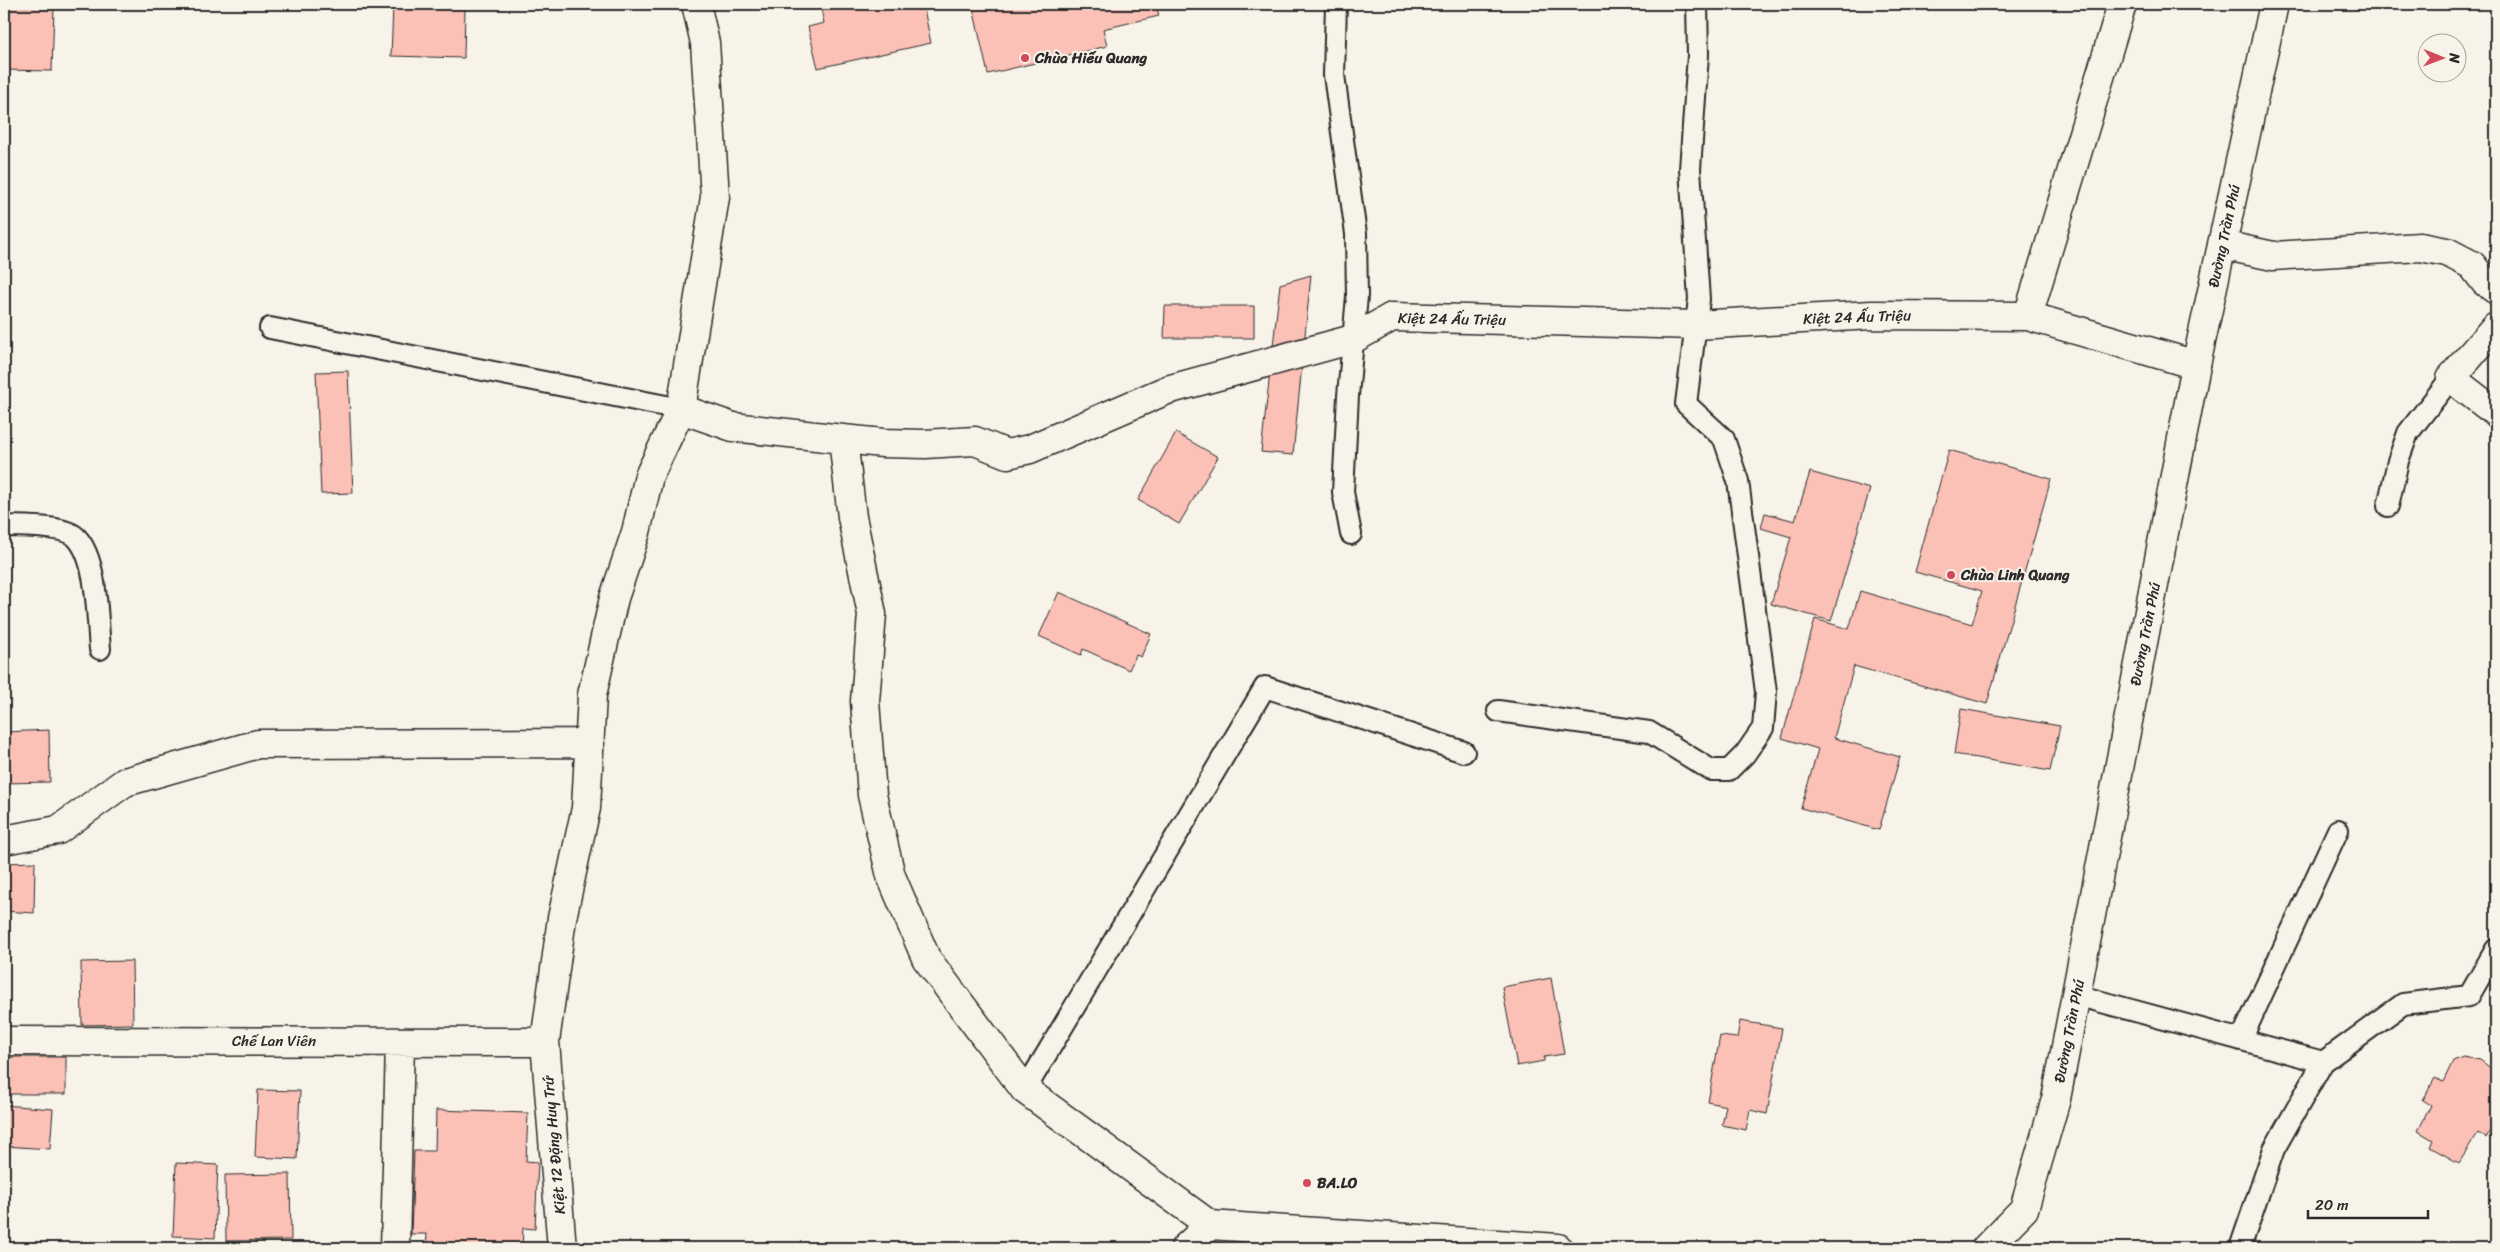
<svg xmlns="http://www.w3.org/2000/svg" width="2500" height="1252" font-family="Sriracha,sans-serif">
	<rect width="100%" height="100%" fill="#f7f3e8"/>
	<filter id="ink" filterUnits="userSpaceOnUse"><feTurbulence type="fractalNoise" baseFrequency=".02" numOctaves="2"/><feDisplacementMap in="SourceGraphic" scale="10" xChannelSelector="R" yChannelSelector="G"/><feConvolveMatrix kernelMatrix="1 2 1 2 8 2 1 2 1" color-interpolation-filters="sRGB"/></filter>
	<g filter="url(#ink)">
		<path fill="#fbc0b6" stroke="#2b2b2b" d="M820,4H923L931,43L818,68L808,27L824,23Z
			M972,4H1156L1159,16L1103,29L1107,46L988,74Z
			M4,5L54,7L52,71L4,70Z
			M393,6L465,8L464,58L391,56Z
			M1311,275L1293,455L1261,452L1280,284Z
			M1165,306H1254V338H1164Z
			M348,371L353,493L321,494L316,372Z
			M1176,433L1218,457L1179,524L1138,500Z
			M1949,450L2051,479L1987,704L1854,666L1834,738L1900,757L1879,830L1801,808L1818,749L1782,738L1815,619L1849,629L1860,591L1972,624L1982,591L1915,572Z
			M1810,472L1870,489L1831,621L1771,604L1791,537L1761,528L1765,513L1795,521Z
			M1059,592L1151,634L1141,657L1136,655L1129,670L1083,649L1081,655L1039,636Z
			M1961,709L2060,726L2050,771L1954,754Z
			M49,730L50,782L4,783V732Z
			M35,862L34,913L4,911V863Z
			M132,961L133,1024L82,1025L81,962Z
			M1551,978L1564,1054L1544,1057V1061L1517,1066L1502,987Z
			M1740,1021L1782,1028L1767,1114L1750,1110L1746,1130L1722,1125L1726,1106L1708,1102L1720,1036L1737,1038Z
			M4,1057H66V1094H4Z
			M2463,1057L2480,1060L2496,1072V1097L2490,1107L2496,1111V1119L2486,1138L2478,1133L2459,1163L2430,1147L2433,1140L2418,1131L2431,1105L2423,1100L2435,1078L2443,1082L2453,1061Z
			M258,1090L300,1091L297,1159L255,1157Z
			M4,1105L53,1109L50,1149L4,1146Z
			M436,1110L528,1113L526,1161L538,1162L535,1229L523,1228L522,1248H426L427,1234H411L414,1151H435Z
			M176,1163L218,1165L215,1238L173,1236Z
			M290,1174L291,1240L226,1241L225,1175Z"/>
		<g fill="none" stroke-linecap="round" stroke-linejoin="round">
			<defs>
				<path id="service" d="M1336,4L1334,75L1356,234L1357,296L1348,396L1343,492L1351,534
					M270,328L681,409
					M2388,506L2398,461L2408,433L2451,378
					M4,526C21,527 63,525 76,537C98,559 97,619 100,649
					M1498,711L1649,732L1711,770H1729L1745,754L1763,728L1766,692L1738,481L1724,439L1686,404L1699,299L1690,169L1698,55L1697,4
					M2076,995L2323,1062
					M2241,1040L2338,830
					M1025,1090L1265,687L1464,752
					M2240,1248L2274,1149L2323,1062L2403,1004L2469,996L2496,949"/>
				<path id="minor" d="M2122,4L2028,316L2196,365
					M2222,245L2273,256L2420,247L2447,252L2472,265L2485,282L2496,290
					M2496,326L2451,378L2496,413
					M681,409L733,427L843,439L852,517L872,614L865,701L872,795L891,876L926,958L1025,1090L1210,1225
					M843,439L883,443L925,444L975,441L1007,454L1030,449L1167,390L1353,339L1392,317L1696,325L1872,315L2028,316
					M4,840L58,830L125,782L258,744L590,743
					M4,1041L545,1042
					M395,1248L400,1042
					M562,1248L545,1042L562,918L586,808L592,695L614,598L636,532L649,476L681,409L715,197L705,43L696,4"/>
				<path id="tertiary" d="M1185,1248L1210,1225L1558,1248
					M1986,1248L2024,1209L2056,1099L2196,365L2274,4"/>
			</defs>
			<use href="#service" stroke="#2b2b2b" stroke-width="24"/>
			<use href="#minor" stroke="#2b2b2b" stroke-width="31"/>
			<use href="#tertiary" stroke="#2b2b2b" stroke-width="31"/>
			<use href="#service" stroke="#f7f3e8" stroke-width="20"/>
			<use href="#minor" stroke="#f7f3e8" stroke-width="28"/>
			<use href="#tertiary" stroke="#f7f3e8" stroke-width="28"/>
		</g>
	</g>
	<g fill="#d1495b" stroke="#f7f3e8" stroke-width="2">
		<circle cx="1025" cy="58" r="5"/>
		<circle cx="1951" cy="575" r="5"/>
		<circle cx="1307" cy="1183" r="5"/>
	</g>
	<g text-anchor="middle" stroke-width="4" stroke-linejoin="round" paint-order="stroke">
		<g font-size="15" font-weight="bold" fill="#2b2b2b" stroke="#f7f3e8" text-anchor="start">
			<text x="1035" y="63">Chùa Hiếu Quang</text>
			<text x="1961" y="580">Chùa Linh Quang</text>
			<text x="1317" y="1188">BA.LO</text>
		</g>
		<g font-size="15" fill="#2b2b2b" stroke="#f7f3e8">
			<text transform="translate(2224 236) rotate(-78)" y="5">Đường Trần Phú</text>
			<text transform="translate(1857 317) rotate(-2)" y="5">Kiệt 24 Ấu Triệu</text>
			<text transform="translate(1452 319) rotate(1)" y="5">Kiệt 24 Ấu Triệu</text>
			<text transform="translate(2145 634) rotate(-79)" y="5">Đường Trần Phú</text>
			<text transform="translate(2069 1031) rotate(-79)" y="5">Đường Trần Phú</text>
			<text x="274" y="1046">Chế Lan Viên</text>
			<text transform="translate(554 1145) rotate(-95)" y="5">Kiệt 12 Đặng Huy Trứ</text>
		</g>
	</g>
	<rect width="2500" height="1252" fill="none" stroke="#f7f3e8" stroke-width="20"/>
	<rect x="10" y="10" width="2480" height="1232" fill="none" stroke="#2b2b2b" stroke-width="2" filter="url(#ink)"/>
	<g transform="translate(2442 58) rotate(91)"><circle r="24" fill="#f7f3e8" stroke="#a5a39c"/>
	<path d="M0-4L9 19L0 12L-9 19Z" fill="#d1495b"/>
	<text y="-8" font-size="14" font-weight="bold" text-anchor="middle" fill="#2b2b2b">N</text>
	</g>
	<path d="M2308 1210v8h120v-8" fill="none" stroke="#2b2b2b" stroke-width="2.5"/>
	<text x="2315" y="1210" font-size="15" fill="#2b2b2b" stroke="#f7f3e8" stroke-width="4" paint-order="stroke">20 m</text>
</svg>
